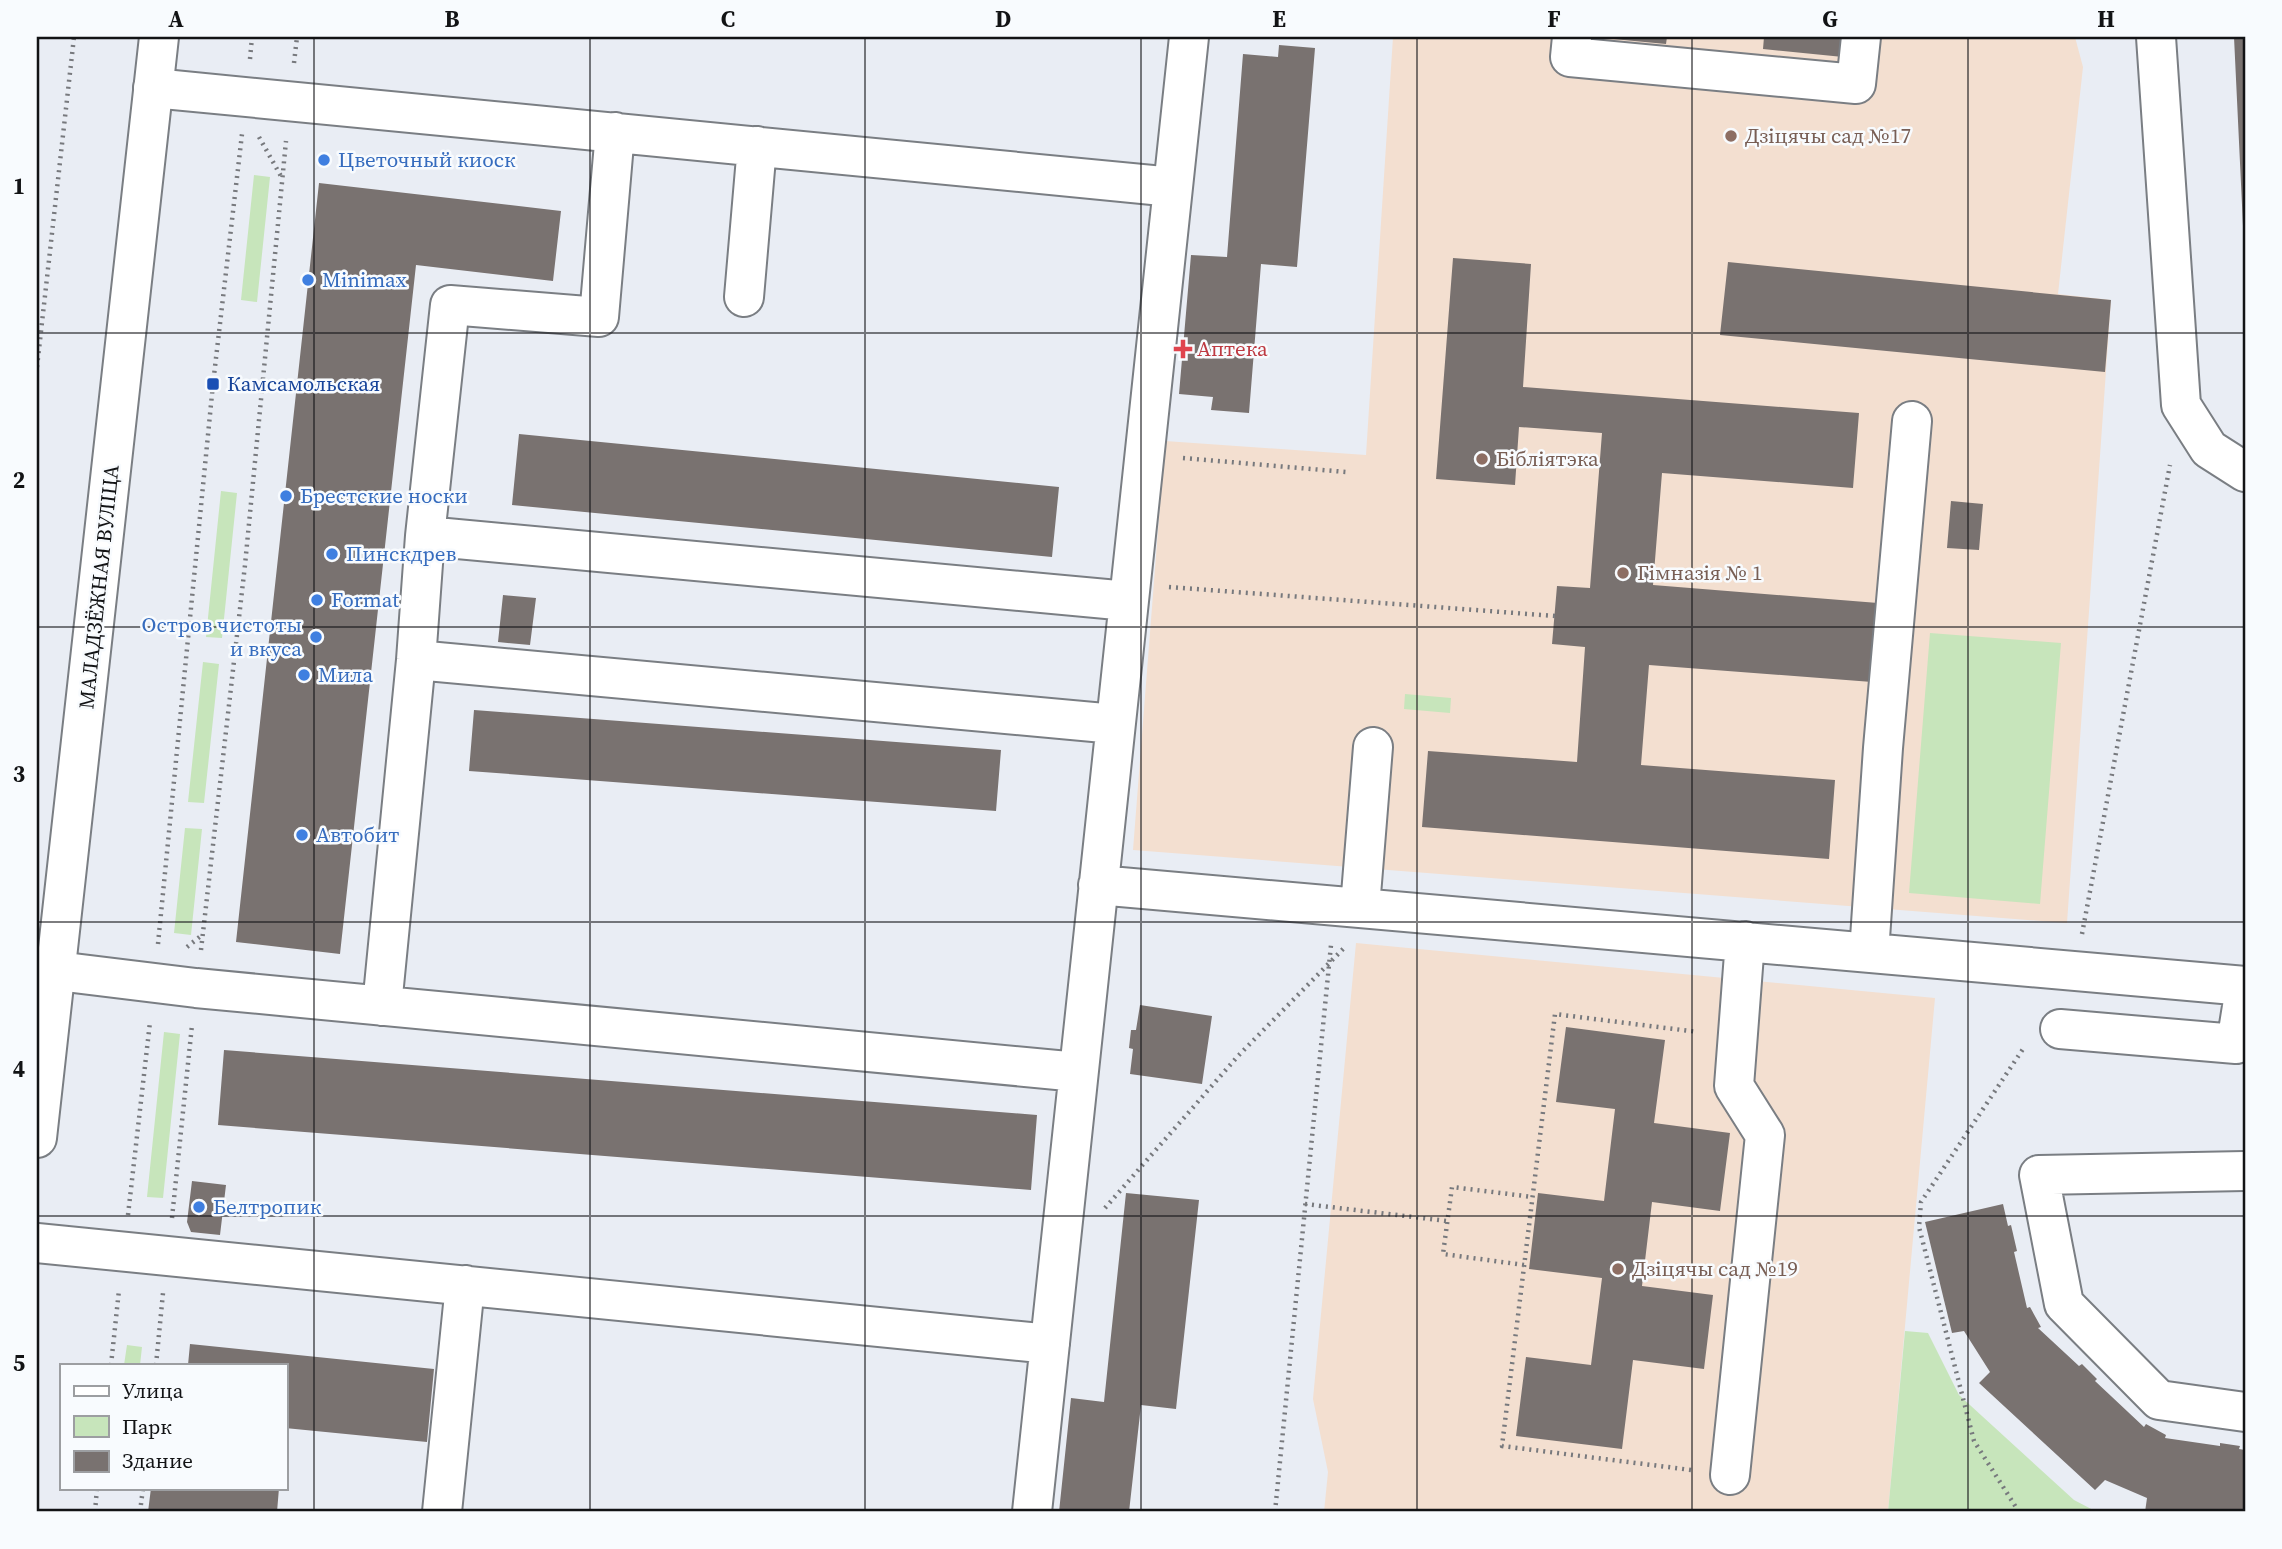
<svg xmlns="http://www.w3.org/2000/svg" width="2282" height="1549" font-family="'Source Serif 4',serif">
	<rect width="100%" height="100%" fill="#e9edf4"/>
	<path fill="#f3dfd0" d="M1393,37H2075L2083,67L2058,294L2111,300L2067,923L1133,850L1165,441L1366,455Z
		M1356,943L1935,998L1888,1512H1324L1328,1472L1313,1399Z"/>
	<path fill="#c7e5bb" d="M254,175L270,177L257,302L241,300Z
		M221,491L237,493L222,638L206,637Z
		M1930,633L2061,643L2040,904L1909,893Z
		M203,662L219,664L204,803L188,802Z
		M1405,694L1451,698L1450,713L1404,709Z
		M185,828L202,829L191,935L174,933Z
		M164,1032L180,1034L163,1198L147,1197Z
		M1905,1331L1928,1333L1959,1395L2074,1500L2097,1512H1888Z
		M127,1345L142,1347L140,1365H124Z"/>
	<path fill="#797270" d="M1613,37H1667L1666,44L1613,39Z
		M1764,37H1845L1843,57L1763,49Z
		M2234,37H2245V226H2243Z
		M1279,45L1315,48L1297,267L1261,264L1249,413L1211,410L1213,397L1179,394L1191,255L1227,257L1243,54L1278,57Z
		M319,183L561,211L553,281L416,265L340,954L236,942Z
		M1453,258L1531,264L1523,387L1859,413L1853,488L1662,473L1653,585L1878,603L1872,682L1649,665L1641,765L1835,780L1829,859L1422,827L1428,751L1577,762L1585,647L1552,644L1557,586L1590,588L1602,433L1519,427L1515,485L1436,479Z
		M1728,262L2111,300L2105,372L1720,335Z
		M519,434L1059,487L1052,557L512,505Z
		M1951,501L1983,504L1979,550L1947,548Z
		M503,595L536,598L530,645L498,642Z
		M474,710L1001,750L996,811L469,771Z
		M1140,1005L1212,1016L1202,1084L1130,1074L1133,1049L1129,1048L1131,1030H1136Z
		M1566,1027L1665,1040L1654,1123L1730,1133L1720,1211L1652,1202L1642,1286L1713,1295L1704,1369L1633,1360L1622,1449L1516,1436L1526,1357L1591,1365L1602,1278L1529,1269L1538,1193L1604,1201L1615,1109L1556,1102Z
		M224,1050L1037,1115L1031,1190L218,1125Z
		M192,1181L226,1185L220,1235L191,1232L187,1222Z
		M1126,1193L1199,1200L1176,1409L1141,1405L1129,1512H1059L1071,1398L1104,1402Z
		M2003,1204L2008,1226L2011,1225L2017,1251L2014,1252L2027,1308L2030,1307L2041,1327L2038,1328L2079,1366L2082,1364L2097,1379L2095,1381L2144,1427L2146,1424L2166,1435L2165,1438L2220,1446V1443L2240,1446L2239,1449L2245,1450V1512H2145L2147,1498L2105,1480L2095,1490L1979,1383L1990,1372L1964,1331L1952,1333L1925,1222Z
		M190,1344L434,1369L427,1442L285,1428V1365H188Z
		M151,1488H279L277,1512H148Z"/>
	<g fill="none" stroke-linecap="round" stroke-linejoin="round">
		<defs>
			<path id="minor" d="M1572,37L1570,57L1856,84L1861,37
				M2156,37L2181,405L2209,449L2245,472
				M153,88L1173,187
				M615,132L599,317L450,305L425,536L1128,601
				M744,297L757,146
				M416,660L1115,724
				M1098,885L2245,986
				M1360,907L1373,747
				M1869,953L1883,748L1912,421
				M57,971L196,988L1078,1072
				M382,1006L416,660L425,536
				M2060,1029L2236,1044L2245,988
				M2245,1171L2039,1175L2064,1304L2159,1400L2245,1412
				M37,1243L1050,1344
				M1730,1475L1765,1135L1734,1086L1745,941
				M442,1512L465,1285
				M1032,1512L1189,37"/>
			<path id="major" d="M37,1138L159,37"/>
		</defs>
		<use href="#minor" stroke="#7a7e83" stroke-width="42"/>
		<use href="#major" stroke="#7a7e83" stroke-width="42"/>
		<path stroke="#77797d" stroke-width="4.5" stroke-dasharray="2 5" stroke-linecap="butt" d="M250,59L252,37
			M294,63L297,37
			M259,137L282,178
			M37,367L74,37
			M1183,458L1346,472
			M1169,587L1555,616
			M2082,934L2170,465
			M158,944L213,384L242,134
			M187,947L202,935
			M201,950L245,565L286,141
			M1305,1204L1447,1221
			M1105,1208L1238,1056L1345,947
			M128,1215L150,1022
			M172,1218L192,1025
			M1524,1265L1443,1254L1452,1187L1533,1197
			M111,1365L119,1290
			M156,1365L163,1293
			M1691,1470L1502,1446L1555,1014L1698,1032
			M95,1512L97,1488
			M140,1512L143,1488
			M1275,1512L1331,945
			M2019,1512L1974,1441L1919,1227L1921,1202L2025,1046"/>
		<use href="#minor" stroke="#fff" stroke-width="38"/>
		<use href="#major" stroke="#fff" stroke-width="38"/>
	</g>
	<path fill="none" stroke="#121315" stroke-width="2" stroke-opacity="0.55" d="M314,37V1512M590,37V1512M865,37V1512M1141,37V1512M1417,37V1512M1692,37V1512M1968,37V1512M37,333H2245M37,627H2245M37,922H2245M37,1216H2245"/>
	<g fill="#8d6e63" stroke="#f8fbfe" stroke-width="2.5">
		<circle cx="1731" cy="136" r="7"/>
		<circle cx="1482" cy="459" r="7"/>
		<circle cx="1623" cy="573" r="7"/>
		<circle cx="1618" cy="1269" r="7"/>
	</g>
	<g fill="#3f7fe0" stroke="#f8fbfe" stroke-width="2.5">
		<circle cx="324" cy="160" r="7"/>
		<circle cx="308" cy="280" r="7"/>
		<circle cx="286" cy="496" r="7"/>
		<circle cx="332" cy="554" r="7"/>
		<circle cx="317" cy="600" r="7"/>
		<circle cx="316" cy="637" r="7"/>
		<circle cx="304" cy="675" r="7"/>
		<circle cx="302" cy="835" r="7"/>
		<circle cx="199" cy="1207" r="7"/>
	</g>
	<path fill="#e0444e" stroke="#f8fbfe" stroke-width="2.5" d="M1179.5 338.5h7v7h7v7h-7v7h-7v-7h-7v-7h7z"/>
	<rect fill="#1a4fb4" stroke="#f8fbfe" stroke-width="2.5" x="206" y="377" width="14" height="14" rx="3.5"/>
	<g text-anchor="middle" stroke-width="5" stroke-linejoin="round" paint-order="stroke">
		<g font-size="21" fill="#785e54" stroke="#f8fbfe" text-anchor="start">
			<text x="1745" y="143">Дзіцячы сад №17</text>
			<text x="1496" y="466">Бібліятэка</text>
			<text x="1637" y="580">Гімназія № 1</text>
			<text x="1632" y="1276">Дзіцячы сад №19</text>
		</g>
		<g font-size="21" fill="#366cbe" stroke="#f8fbfe" text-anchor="start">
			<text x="338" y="167">Цветочный киоск</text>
			<text x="322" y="287">Minimax</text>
			<text x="300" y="503">Брестские носки</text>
			<text x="346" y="561">Пинскдрев</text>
			<text x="331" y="607">Format</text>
			<text x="302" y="632" text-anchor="end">Остров чистоты<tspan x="302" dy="24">и вкуса</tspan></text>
			<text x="318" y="682">Мила</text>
			<text x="316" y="842">Автобит</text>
			<text x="213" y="1214">Белтропик</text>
		</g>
		<g font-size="21" fill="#be3a42" stroke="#f8fbfe" text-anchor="start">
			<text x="1197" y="356">Аптека</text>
		</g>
		<g font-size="21" fill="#164399" stroke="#f8fbfe" text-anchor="start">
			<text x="227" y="391">Камсамольская</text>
		</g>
		<g font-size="21" fill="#121315" stroke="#f8fbfe">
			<text transform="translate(99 587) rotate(-84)" y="7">МАЛАДЗЁЖНАЯ ВУЛІЦА</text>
		</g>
	</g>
	<rect width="2282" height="1549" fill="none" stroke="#f8fbfe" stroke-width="77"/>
	<rect x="60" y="1364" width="228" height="126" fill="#f8fbfe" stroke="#9c9ea1" stroke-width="2"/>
	<rect x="74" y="1386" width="35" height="10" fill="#ffffff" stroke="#9c9ea1" stroke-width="2"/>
	<text x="122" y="1398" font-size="21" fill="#121315">Улица</text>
	<rect x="74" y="1416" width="35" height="21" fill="#c7e5bb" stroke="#9c9ea1" stroke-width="2"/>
	<text x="122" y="1434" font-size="21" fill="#121315">Парк</text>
	<rect x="74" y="1451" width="35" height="21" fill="#797270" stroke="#9c9ea1" stroke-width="2"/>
	<text x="122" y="1468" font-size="21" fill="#121315">Здание</text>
	<rect x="38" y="38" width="2206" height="1472" fill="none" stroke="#121315" stroke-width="2.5"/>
	<g font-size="23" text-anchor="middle" font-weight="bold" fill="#121315">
		<text x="176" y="27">A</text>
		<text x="452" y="27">B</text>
		<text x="728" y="27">C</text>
		<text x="1003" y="27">D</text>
		<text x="1279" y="27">E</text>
		<text x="1554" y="27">F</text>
		<text x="1830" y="27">G</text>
		<text x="2106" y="27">H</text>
		<text x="19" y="194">1</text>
		<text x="19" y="488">2</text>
		<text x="19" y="782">3</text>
		<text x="19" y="1077">4</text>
		<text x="19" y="1371">5</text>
	</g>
</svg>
